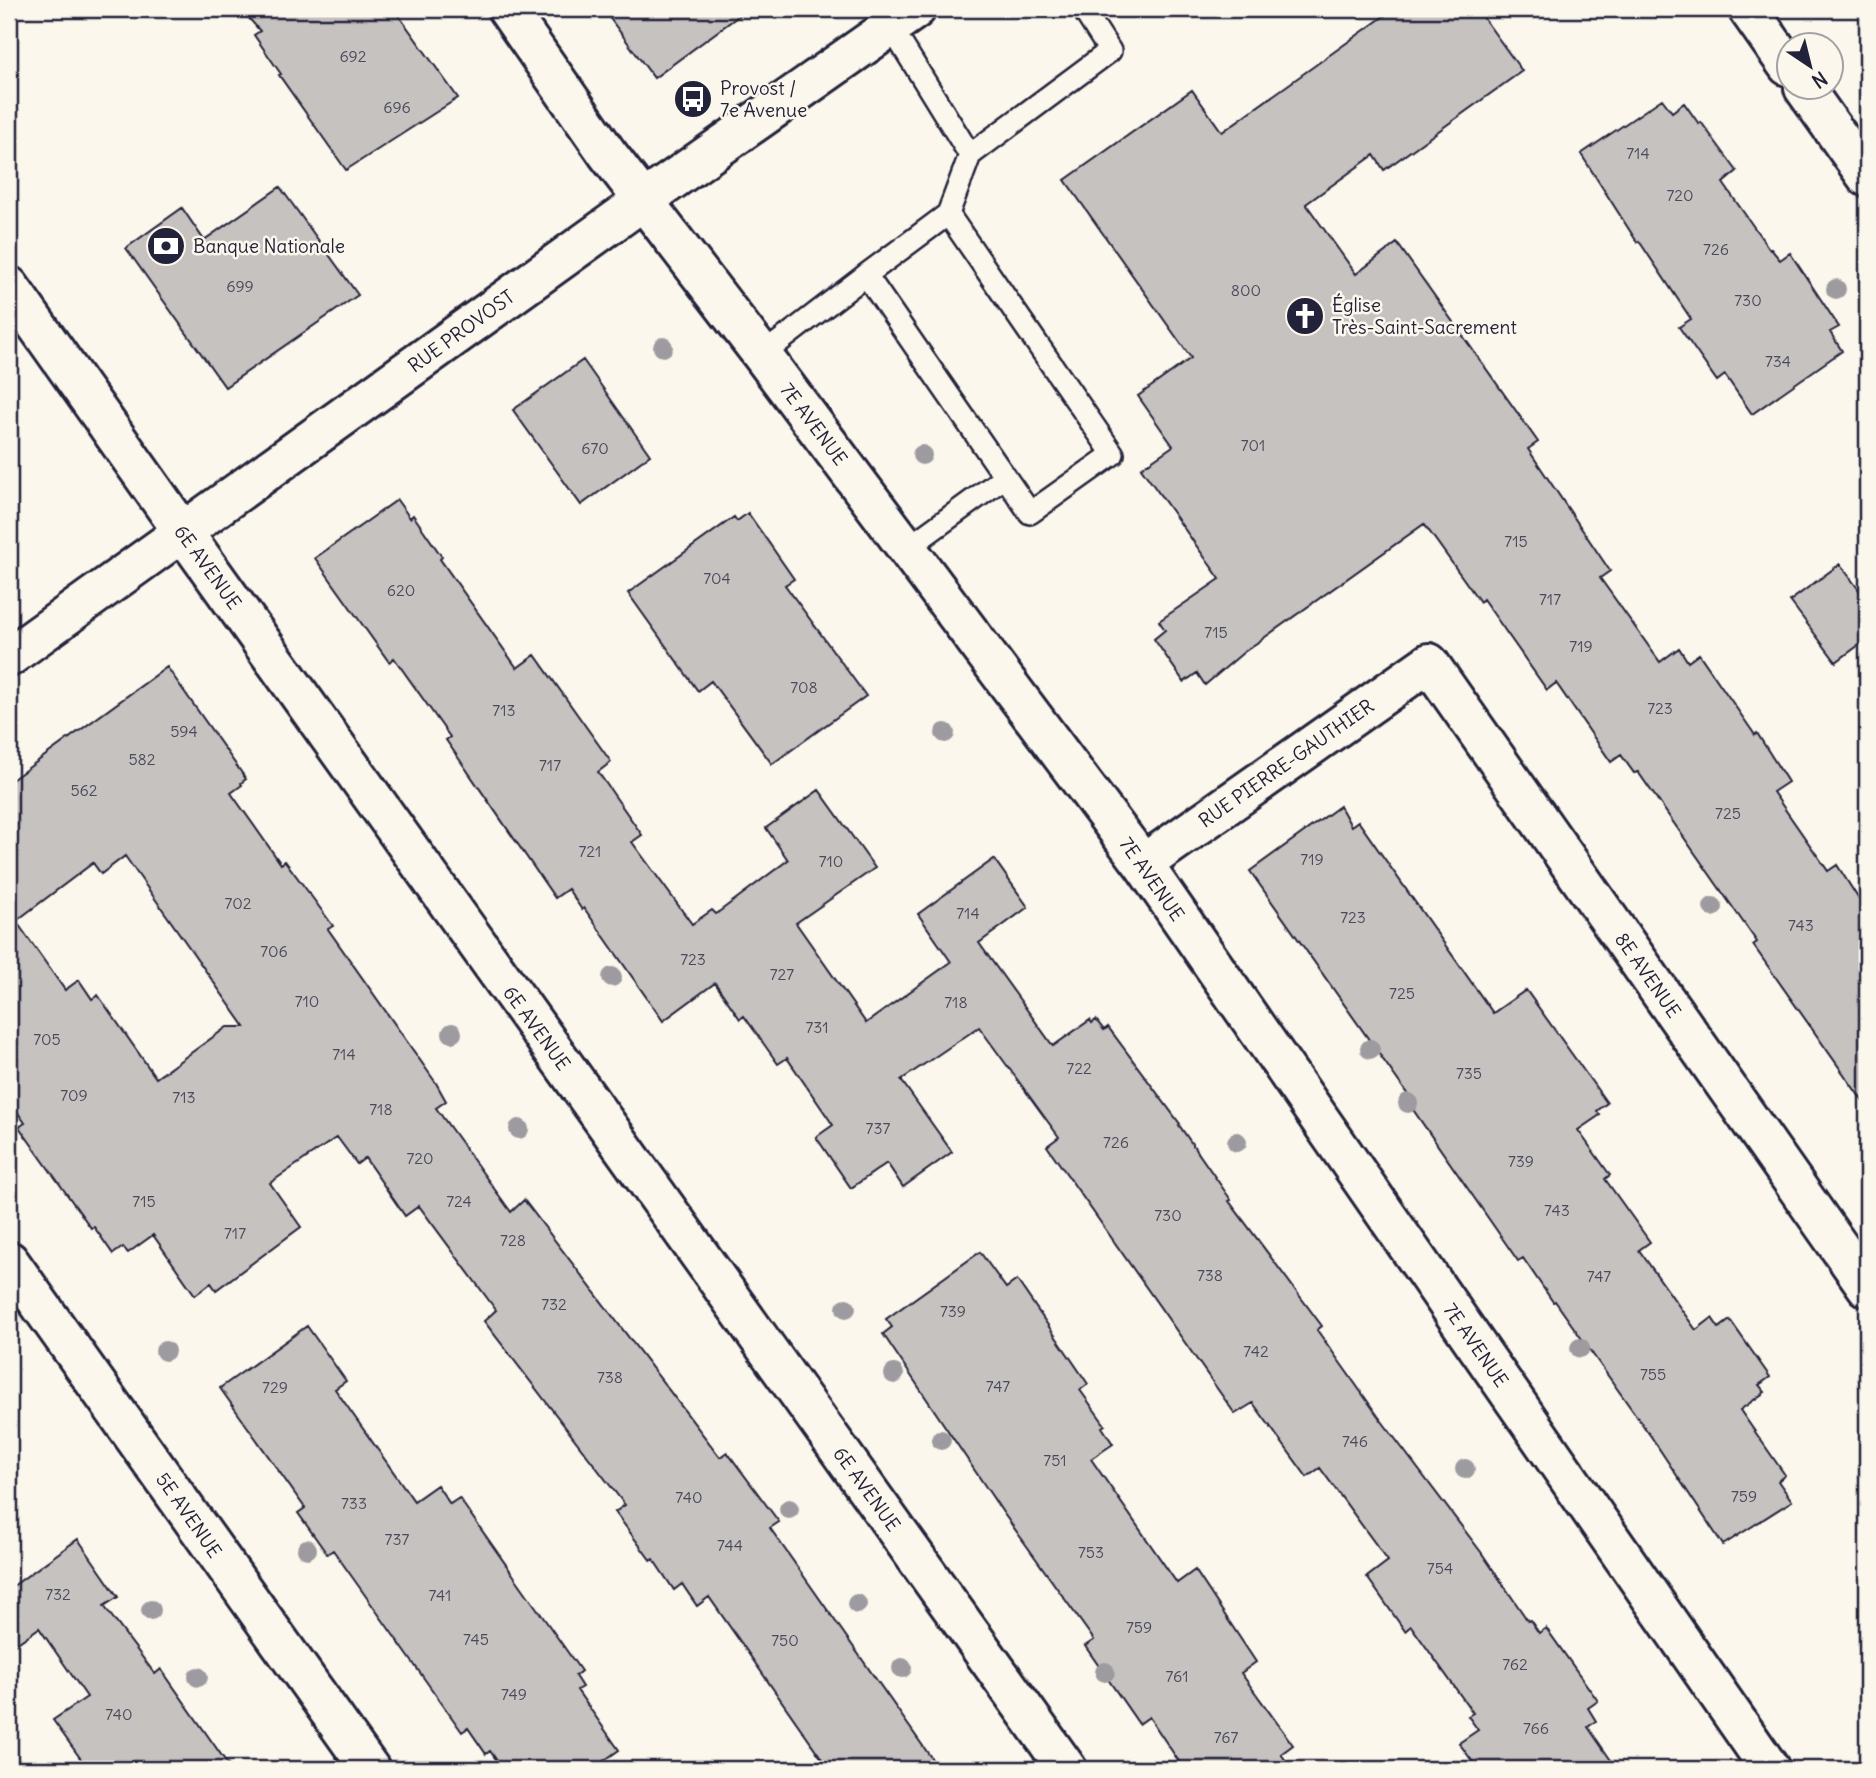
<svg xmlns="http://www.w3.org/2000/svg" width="1876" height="1778" font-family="Delius,sans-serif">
	<rect width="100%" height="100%" fill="#fbf7ec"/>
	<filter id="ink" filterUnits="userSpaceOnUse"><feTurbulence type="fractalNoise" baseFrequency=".0143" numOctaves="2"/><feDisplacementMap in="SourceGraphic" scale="14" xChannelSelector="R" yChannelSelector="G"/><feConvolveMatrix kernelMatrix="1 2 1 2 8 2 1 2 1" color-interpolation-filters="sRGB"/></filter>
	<g filter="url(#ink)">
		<path fill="#ebe7df" d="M9,1261L44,1309L9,1333Z"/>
		<path fill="#c6c2c0" stroke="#22223b" stroke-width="2" fill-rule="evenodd" d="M241,9H394L458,98L346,170L279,75L281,74L254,35L260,31Z
			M603,9H748L654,78Z
			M1394,9H1477L1522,71L1384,170L1374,155L1306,204L1356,274L1397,243L1538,442L1528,449L1610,571L1600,578L1660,662L1679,648L1688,662L1699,654L1755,735L1757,733L1788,782L1773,792L1828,871L1837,865L1867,912V1107L1753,945L1757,942L1638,772L1634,773L1621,755L1611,762L1556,683L1547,690L1483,599L1480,602L1424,524L1244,652L1205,685L1197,673L1184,682L1154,639L1165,630L1159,621L1220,579L1141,468L1173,446L1138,396L1191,358L1065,180L1192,90L1222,132Z
			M1662,99L1672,112L1684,103L1699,124L1701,122L1737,171L1723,183L1770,250L1771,249L1780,260L1790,253L1839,327L1830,332L1842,351L1752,414L1725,375L1717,381L1679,327L1691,319L1639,241L1637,242L1581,154Z
			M280,187L358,295L225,387L126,248L182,208L204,240Z
			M583,360L650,455L581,505L513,410Z
			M397,500L410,518L413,515L442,557L440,559L517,668L535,655L611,762L598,772L642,835L632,842L692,924L712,910L716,914L788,860L766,828L819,790L875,868L796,923L866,1023L951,962L918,914L994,859L1028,907L979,943L1053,1046L1090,1020L1092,1023L1096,1020L1104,1030L1108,1027L1180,1124L1179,1125L1231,1200L1229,1201L1322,1326L1317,1330L1378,1416L1481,1552L1528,1621L1530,1620L1539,1633L1546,1628L1598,1701L1588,1708L1596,1721L1588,1727L1617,1769H1478L1459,1743L1478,1730L1468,1716L1473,1713L1411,1626L1405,1631L1367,1577L1388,1561L1320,1468L1307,1477L1253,1403L1235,1414L1047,1146L1059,1137L979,1027L901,1080L952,1152L903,1187L887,1163L851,1188L816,1137L833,1125L787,1058L778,1064L744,1016L740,1019L715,983L663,1021L584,908L582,910L568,889L555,898L446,740L450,737L394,658L389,662L315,558Z
			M748,513L794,579L785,585L866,696L772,764L711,681L698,691L628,593L734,517L737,521Z
			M1840,564L1867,601V639L1836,662L1790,601Z
			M167,667L246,779L241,783L242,785L231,793L281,864L285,861L309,893L333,926L328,929L436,1083L446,1101L436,1108L511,1212L524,1200L720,1457L727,1452L779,1522L770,1528L939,1769H829L709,1597L697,1606L682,1584L674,1590L653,1559L651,1561L615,1512L625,1505L484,1321L496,1310L419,1206L405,1216L365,1158L357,1164L337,1137L270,1183L301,1227L216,1290L211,1283L195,1295L153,1235L128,1253L123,1247L113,1254L94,1227L91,1228L19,1127L25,1123L9,1100V782ZM125,856L245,1027H227L156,1078L98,995L92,999L79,980L65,990L16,921L93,863L101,874Z
			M1340,806L1351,826L1358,821L1493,1013L1526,990L1607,1103L1597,1111L1600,1115L1578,1130L1610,1175L1605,1179L1650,1242L1639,1250L1696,1330L1712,1318L1719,1328L1730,1320L1770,1377L1759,1385L1765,1392L1740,1410L1785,1475L1778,1481L1792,1501L1723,1545L1652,1438L1555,1301L1553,1302L1523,1258L1518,1261L1405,1098L1408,1095L1250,871Z
			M980,1252L1006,1288L1017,1280L1088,1384L1080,1390L1105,1425L1102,1427L1113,1444L1091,1459L1177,1583L1195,1570L1256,1662L1241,1673L1293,1745L1281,1754L1292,1769H1184L1149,1717L1139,1724L1085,1646L1094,1640L1004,1514L883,1334L892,1327L886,1319Z
			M307,1326L346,1381L335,1389L414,1501L437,1485L450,1504L459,1498L581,1671L575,1676L582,1687L577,1690L619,1750L592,1769H503L490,1751L486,1754L468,1728L462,1732L333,1550L327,1554L298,1513L305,1508L220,1388Z
			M78,1539L118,1597L104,1606L155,1674L161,1669L231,1769H88L53,1720L87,1697L39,1628L9,1649V1589Z"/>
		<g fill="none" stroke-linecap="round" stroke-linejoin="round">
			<defs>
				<path id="service" d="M891,27L970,155
					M948,214L1113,454L1030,513L866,275L948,214L970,155L1110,51L1083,9
					M762,355L866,275
					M906,549L1005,477"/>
				<path id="minor" d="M507,9L607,153L762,355L1143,864L1770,1769
					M1748,9L1788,66
					M1804,88L1867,177
					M183,532L1067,1769
					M1143,864L1429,663L1867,1287
					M9,1261L370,1769"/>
				<path id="tertiary" d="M9,286L183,532
					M9,657L644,200L916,9"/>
			</defs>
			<use href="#service" stroke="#22223b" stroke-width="26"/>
			<use href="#minor" stroke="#22223b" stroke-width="44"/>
			<use href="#tertiary" stroke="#22223b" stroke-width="44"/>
			<use href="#service" stroke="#fbf7ec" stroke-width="21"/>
			<use href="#minor" stroke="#fbf7ec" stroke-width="38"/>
			<use href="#tertiary" stroke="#fbf7ec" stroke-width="38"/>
		</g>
		<g fill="#9d9ba0">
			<circle cx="1836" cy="289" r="10"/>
			<circle cx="663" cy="347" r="10"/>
			<circle cx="922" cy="455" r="10"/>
			<circle cx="945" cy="733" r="10"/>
			<circle cx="1713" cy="907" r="10"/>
			<circle cx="612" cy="977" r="10"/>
			<circle cx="452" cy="1033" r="10"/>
			<circle cx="1370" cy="1049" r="10"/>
			<circle cx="1408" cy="1103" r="10"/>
			<circle cx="519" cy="1129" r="10"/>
			<circle cx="1237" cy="1142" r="10"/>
			<circle cx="846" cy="1308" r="10"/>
			<circle cx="1580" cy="1348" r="10"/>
			<circle cx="165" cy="1351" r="10"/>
			<circle cx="894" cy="1374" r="10"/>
			<circle cx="941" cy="1440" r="10"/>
			<circle cx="1465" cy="1469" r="10"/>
			<circle cx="789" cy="1509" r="10"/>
			<circle cx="307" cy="1549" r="10"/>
			<circle cx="857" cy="1604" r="10"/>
			<circle cx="151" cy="1610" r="10"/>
			<circle cx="902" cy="1668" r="10"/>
			<circle cx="1105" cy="1672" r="10"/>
			<circle cx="198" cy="1677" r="10"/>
		</g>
	</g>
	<defs>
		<symbol id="bus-disc" viewBox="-11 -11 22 22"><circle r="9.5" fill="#22223b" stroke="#fbf7ec"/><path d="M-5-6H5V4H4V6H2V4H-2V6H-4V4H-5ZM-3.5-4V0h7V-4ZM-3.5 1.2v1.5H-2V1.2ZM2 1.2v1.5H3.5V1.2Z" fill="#fff"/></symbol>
		<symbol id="bank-disc" viewBox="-11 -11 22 22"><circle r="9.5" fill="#22223b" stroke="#fbf7ec"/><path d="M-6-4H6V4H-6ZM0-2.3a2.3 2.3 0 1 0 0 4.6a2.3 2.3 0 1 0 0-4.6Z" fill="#fff"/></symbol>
		<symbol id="church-disc" viewBox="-11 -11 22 22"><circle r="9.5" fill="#22223b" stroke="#fbf7ec"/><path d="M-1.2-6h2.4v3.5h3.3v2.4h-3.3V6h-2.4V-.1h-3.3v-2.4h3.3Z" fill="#fff"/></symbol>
	</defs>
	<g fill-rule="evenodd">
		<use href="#bus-disc" x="671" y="77" width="44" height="44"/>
		<use href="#bank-disc" x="144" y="224" width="44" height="44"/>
		<use href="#church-disc" x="1283" y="294" width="44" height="44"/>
	</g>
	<g text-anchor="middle" stroke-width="5" stroke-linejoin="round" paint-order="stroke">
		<g font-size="16" fill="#4b4a5c">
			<text x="353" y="62">692</text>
			<text x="397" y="113">696</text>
			<text x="1638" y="159">714</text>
			<text x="1680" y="201">720</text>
			<text x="1716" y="255">726</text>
			<text x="240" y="292">699</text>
			<text x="1246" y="296">800</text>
			<text x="1748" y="306">730</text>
			<text x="1778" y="367">734</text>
			<text x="1253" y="451">701</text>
			<text x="595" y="454">670</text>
			<text x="1516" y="547">715</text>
			<text x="717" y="584">704</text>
			<text x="401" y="596">620</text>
			<text x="1550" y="605">717</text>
			<text x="1216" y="638">715</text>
			<text x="1581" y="652">719</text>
			<text x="804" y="693">708</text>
			<text x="1660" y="714">723</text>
			<text x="504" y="716">713</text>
			<text x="184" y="737">594</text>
			<text x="142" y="765">582</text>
			<text x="550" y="771">717</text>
			<text x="84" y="796">562</text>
			<text x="1728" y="819">725</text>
			<text x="590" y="857">721</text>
			<text x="1312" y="865">719</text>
			<text x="831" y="867">710</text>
			<text x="238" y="909">702</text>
			<text x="968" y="919">714</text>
			<text x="1353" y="923">723</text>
			<text x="1801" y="931">743</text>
			<text x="274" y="957">706</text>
			<text x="693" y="965">723</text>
			<text x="782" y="980">727</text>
			<text x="1402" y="999">725</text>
			<text x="307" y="1007">710</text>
			<text x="956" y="1008">718</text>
			<text x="817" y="1033">731</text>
			<text x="47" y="1045">705</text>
			<text x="344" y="1060">714</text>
			<text x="1079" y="1074">722</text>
			<text x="1469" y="1079">735</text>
			<text x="74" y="1101">709</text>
			<text x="184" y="1103">713</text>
			<text x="381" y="1115">718</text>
			<text x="878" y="1134">737</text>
			<text x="1116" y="1148">726</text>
			<text x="420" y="1164">720</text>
			<text x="1521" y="1167">739</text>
			<text x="144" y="1207">715</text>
			<text x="459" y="1207">724</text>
			<text x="1557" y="1216">743</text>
			<text x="1168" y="1221">730</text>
			<text x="235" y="1239">717</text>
			<text x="513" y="1246">728</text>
			<text x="1210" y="1281">738</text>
			<text x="1599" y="1282">747</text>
			<text x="554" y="1310">732</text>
			<text x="953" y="1317">739</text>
			<text x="1256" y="1357">742</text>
			<text x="1653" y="1380">755</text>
			<text x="610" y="1383">738</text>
			<text x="998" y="1392">747</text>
			<text x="275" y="1393">729</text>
			<text x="1355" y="1447">746</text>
			<text x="1055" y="1466">751</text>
			<text x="1744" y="1502">759</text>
			<text x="689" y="1503">740</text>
			<text x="354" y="1509">733</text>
			<text x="397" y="1545">737</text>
			<text x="730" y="1551">744</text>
			<text x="1091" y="1558">753</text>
			<text x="1440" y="1574">754</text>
			<text x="58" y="1600">732</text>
			<text x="440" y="1601">741</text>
			<text x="1139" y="1633">759</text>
			<text x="476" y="1645">745</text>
			<text x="785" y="1646">750</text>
			<text x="1515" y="1670">762</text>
			<text x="1177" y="1682">761</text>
			<text x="514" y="1700">749</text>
			<text x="119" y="1720">740</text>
			<text x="1536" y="1734">766</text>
			<text x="1226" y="1743">767</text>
		</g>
		<g font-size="19" fill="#22223b" stroke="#fbf7ec" text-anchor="start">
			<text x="720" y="95">Provost /<tspan x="720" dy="22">7e Avenue</tspan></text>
			<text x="193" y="253">Banque Nationale</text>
			<text x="1332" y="312">Église<tspan x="1332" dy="22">Très-Saint-Sacrement</tspan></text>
		</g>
		<g font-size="19" fill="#22223b" stroke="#fbf7ec">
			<text transform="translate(461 331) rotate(-36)" y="7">RUE PROVOST</text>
			<text transform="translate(814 424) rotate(53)" y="7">7E AVENUE</text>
			<text transform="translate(208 567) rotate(54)" y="7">6E AVENUE</text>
			<text transform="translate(1286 763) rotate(-35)" y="7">RUE PIERRE-GAUTHIER</text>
			<text transform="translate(1152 879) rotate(55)" y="7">7E AVENUE</text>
			<text transform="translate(1648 975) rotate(55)" y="7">8E AVENUE</text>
			<text transform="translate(537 1028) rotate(54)" y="7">6E AVENUE</text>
			<text transform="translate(1476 1345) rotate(55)" y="7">7E AVENUE</text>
			<text transform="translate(867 1489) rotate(54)" y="7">6E AVENUE</text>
			<text transform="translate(189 1515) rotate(55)" y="7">5E AVENUE</text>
		</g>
	</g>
	<rect width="1876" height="1778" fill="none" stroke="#fbf7ec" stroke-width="35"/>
	<rect x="18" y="18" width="1841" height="1743" fill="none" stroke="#22223b" stroke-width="2.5" filter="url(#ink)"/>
	<g transform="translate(1810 66) rotate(145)"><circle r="33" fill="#fbf7ec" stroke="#a4a2a5" stroke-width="2"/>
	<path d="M0-5L12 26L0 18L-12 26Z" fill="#22223b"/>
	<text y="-10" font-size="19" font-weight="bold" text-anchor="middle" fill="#22223b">N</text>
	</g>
</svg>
